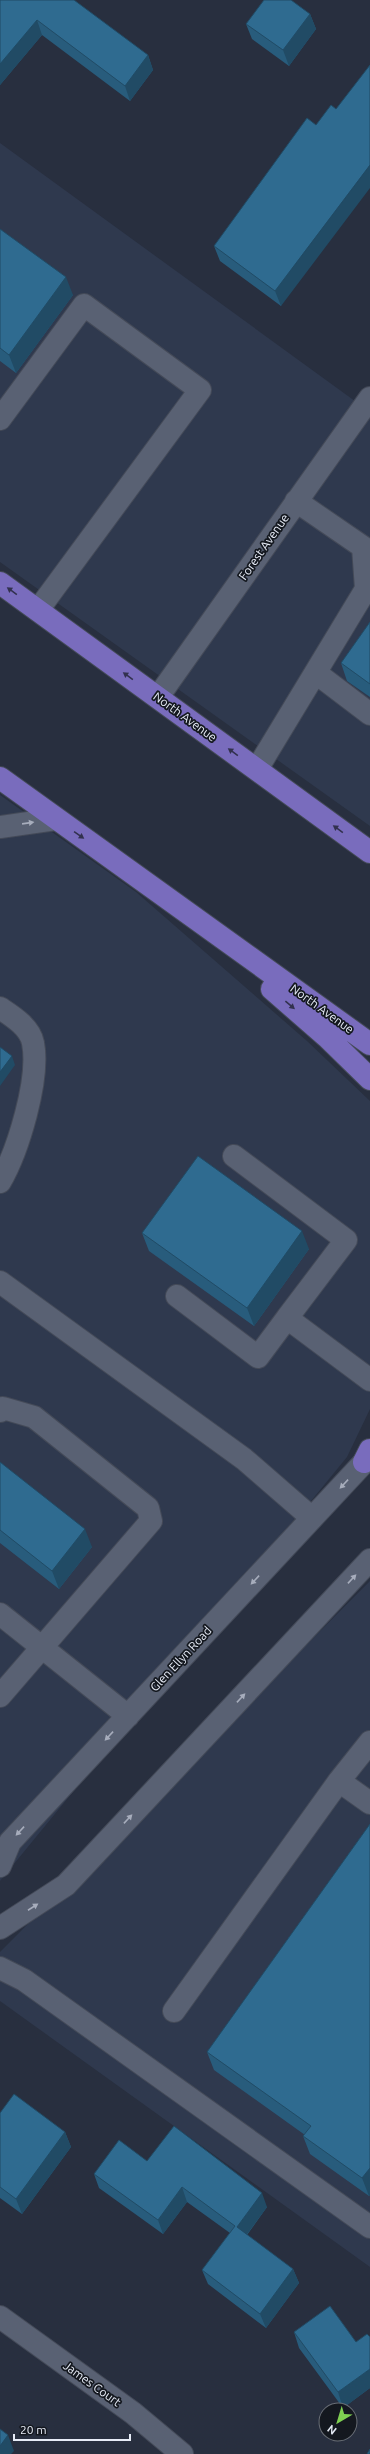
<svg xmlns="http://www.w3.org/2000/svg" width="370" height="2454" font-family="Ubuntu,sans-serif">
	<rect width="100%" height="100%" fill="#282f3f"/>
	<path fill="#2f394e" d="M0,143L370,412V826L0,562Z
		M0,795L136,892L307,1041L370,1101V1409L347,1457L0,1881Z
		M370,1581V2267L0,2001V1952Z"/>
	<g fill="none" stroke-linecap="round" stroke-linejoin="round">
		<defs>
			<path id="minor" d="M0,419L84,305L200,390L38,610
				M316,673L370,714
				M158,697L370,398
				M257,769L366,589L363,547L296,501
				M0,827L56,819
				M0,1008C12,1016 30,1027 33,1043C40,1079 18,1151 0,1182
				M234,1156L346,1240L287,1318L370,1380
				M0,1282L244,1459L312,1518
				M177,1296L258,1357L287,1318
				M0,1411L3,1408L34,1417L148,1508L151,1521L0,1696
				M0,1614L128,1716
				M339,1781L370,1742
				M0,1866L10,1842L370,1456
				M0,1928L66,1885L370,1560
				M0,1968L24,1980L370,2227
				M174,2011L339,1781L370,1803
				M0,2317L133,2413L182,2454"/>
			<path id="major" d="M0,583L370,852
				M0,778L370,1044
				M272,989L327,1037L370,1079
				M364,1462L370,1450"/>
		</defs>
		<use href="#minor" stroke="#444a58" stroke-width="24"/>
		<use href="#major" stroke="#444a58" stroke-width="24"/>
		<use href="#minor" stroke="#596173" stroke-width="22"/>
		<use href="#major" stroke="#796cbd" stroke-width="22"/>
	</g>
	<path fill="#285c7c" d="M0,0L148,55L153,70L130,101L42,35L0,85Z
		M310,14L316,29L289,66L252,39L246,24Z
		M336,109L281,306L220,261L214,246L316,125Z
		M0,229L73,295L16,373L0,361Z
		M370,622V697L347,681L341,663Z
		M142,1233L309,1249L254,1326L149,1251Z
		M0,1462L92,1547L59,1589L0,1543Z
		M370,1824V2195L369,2196L310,2154L303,2136L305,2135L214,2070L207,2052Z
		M0,2113L65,2132L71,2147L22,2214L0,2198Z
		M147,2161L267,2207L247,2235L293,2269L299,2283L266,2328L208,2284L202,2270L230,2233L187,2202L163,2234L99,2188L94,2174Z
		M294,2332L356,2342L370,2337V2388L343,2408L299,2348Z"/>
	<path fill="#214b65" d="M310,14L316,29L289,66L283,50Z
		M37,20L42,35L0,85V64Z
		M148,55L153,70L130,101L125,86Z
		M370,165V188L281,306L275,291Z
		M66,277L73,295L16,373L9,355Z
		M12,1056L15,1065L0,1086V1072Z
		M302,1231L309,1249L254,1326L247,1308Z
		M85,1529L92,1547L59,1589L52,1571Z
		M65,2132L71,2147L22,2214L16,2199Z
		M370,2168V2195L369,2196L362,2178Z
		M182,2187L187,2202L163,2234L158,2220Z
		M262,2193L267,2207L242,2241L237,2227Z
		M293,2269L299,2283L266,2328L260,2314Z
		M370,2369V2388L343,2408L338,2392Z
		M8,2435L14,2451L11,2454H0V2446Z"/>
	<path fill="#2f6b90" stroke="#214b65" d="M0,0H74L148,55L125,86L37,20L0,64Z
		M264,0H291L310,14L283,50L246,24Z
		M370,65V165L275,291L214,246L307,118L316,125L331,105L336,109Z
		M0,229L66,277L9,355L0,348Z
		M370,622V684L341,663Z
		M0,1047L12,1056L0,1072Z
		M198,1156L302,1231L247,1308L142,1233Z
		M0,1462L85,1529L52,1571L0,1530Z
		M370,1824V2168L362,2178L303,2136L311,2126L207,2052Z
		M14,2094L65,2132L16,2199L0,2187V2113Z
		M174,2126L262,2193L237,2227L293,2269L260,2314L202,2270L235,2226L182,2187L158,2220L94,2174L119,2140L147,2161Z
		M330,2306L356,2342L367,2334L370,2337V2369L338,2392L294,2332Z
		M0,2429L8,2435L0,2446Z
		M370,2449V2454H367Z"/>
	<defs><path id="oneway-solid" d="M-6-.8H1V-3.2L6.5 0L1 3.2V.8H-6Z"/></defs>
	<g fill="#32314e">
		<use href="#oneway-solid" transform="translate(12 591) rotate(-144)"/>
		<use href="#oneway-solid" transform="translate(128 676) rotate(-144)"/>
		<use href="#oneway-solid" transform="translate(233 752) rotate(-144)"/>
		<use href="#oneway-solid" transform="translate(338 829) rotate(-144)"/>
		<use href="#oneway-solid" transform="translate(79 835) rotate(35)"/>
		<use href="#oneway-solid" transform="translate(290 1005) rotate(40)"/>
	</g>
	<g fill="#a7adbc">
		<use href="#oneway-solid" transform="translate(28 823) rotate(-8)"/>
		<use href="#oneway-solid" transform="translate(344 1484) rotate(133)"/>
		<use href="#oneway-solid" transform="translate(352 1579) rotate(-47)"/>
		<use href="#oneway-solid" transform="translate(255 1580) rotate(133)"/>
		<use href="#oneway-solid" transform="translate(241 1698) rotate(-47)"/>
		<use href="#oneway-solid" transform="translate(109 1736) rotate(133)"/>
		<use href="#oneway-solid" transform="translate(128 1819) rotate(-47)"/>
		<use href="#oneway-solid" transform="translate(20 1831) rotate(133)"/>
		<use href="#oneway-solid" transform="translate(33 1907) rotate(-33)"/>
	</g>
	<g text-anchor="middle" stroke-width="3.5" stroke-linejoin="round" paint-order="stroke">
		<g font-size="12" fill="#e7ecf7" stroke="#14181f">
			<text transform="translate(264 547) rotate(-55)" y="4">Forest Avenue</text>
			<text transform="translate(185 717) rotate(36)" y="4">North Avenue</text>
			<text transform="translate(322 1009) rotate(36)" y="4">North Avenue</text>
			<text transform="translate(181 1659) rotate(-47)" y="4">Glen Ellyn Road</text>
			<text transform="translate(92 2384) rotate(36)" y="4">James Court</text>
		</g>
	</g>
	<g transform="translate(338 2422) rotate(218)"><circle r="19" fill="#14181f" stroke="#686d75"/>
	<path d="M0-3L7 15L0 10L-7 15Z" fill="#7fd052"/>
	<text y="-6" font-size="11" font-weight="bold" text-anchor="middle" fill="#e7ecf7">N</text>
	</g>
	<path d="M14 2434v6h116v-6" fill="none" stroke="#e7ecf7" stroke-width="2"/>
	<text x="20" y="2434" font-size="12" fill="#e7ecf7" stroke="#14181f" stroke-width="3" paint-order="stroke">20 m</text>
</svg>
